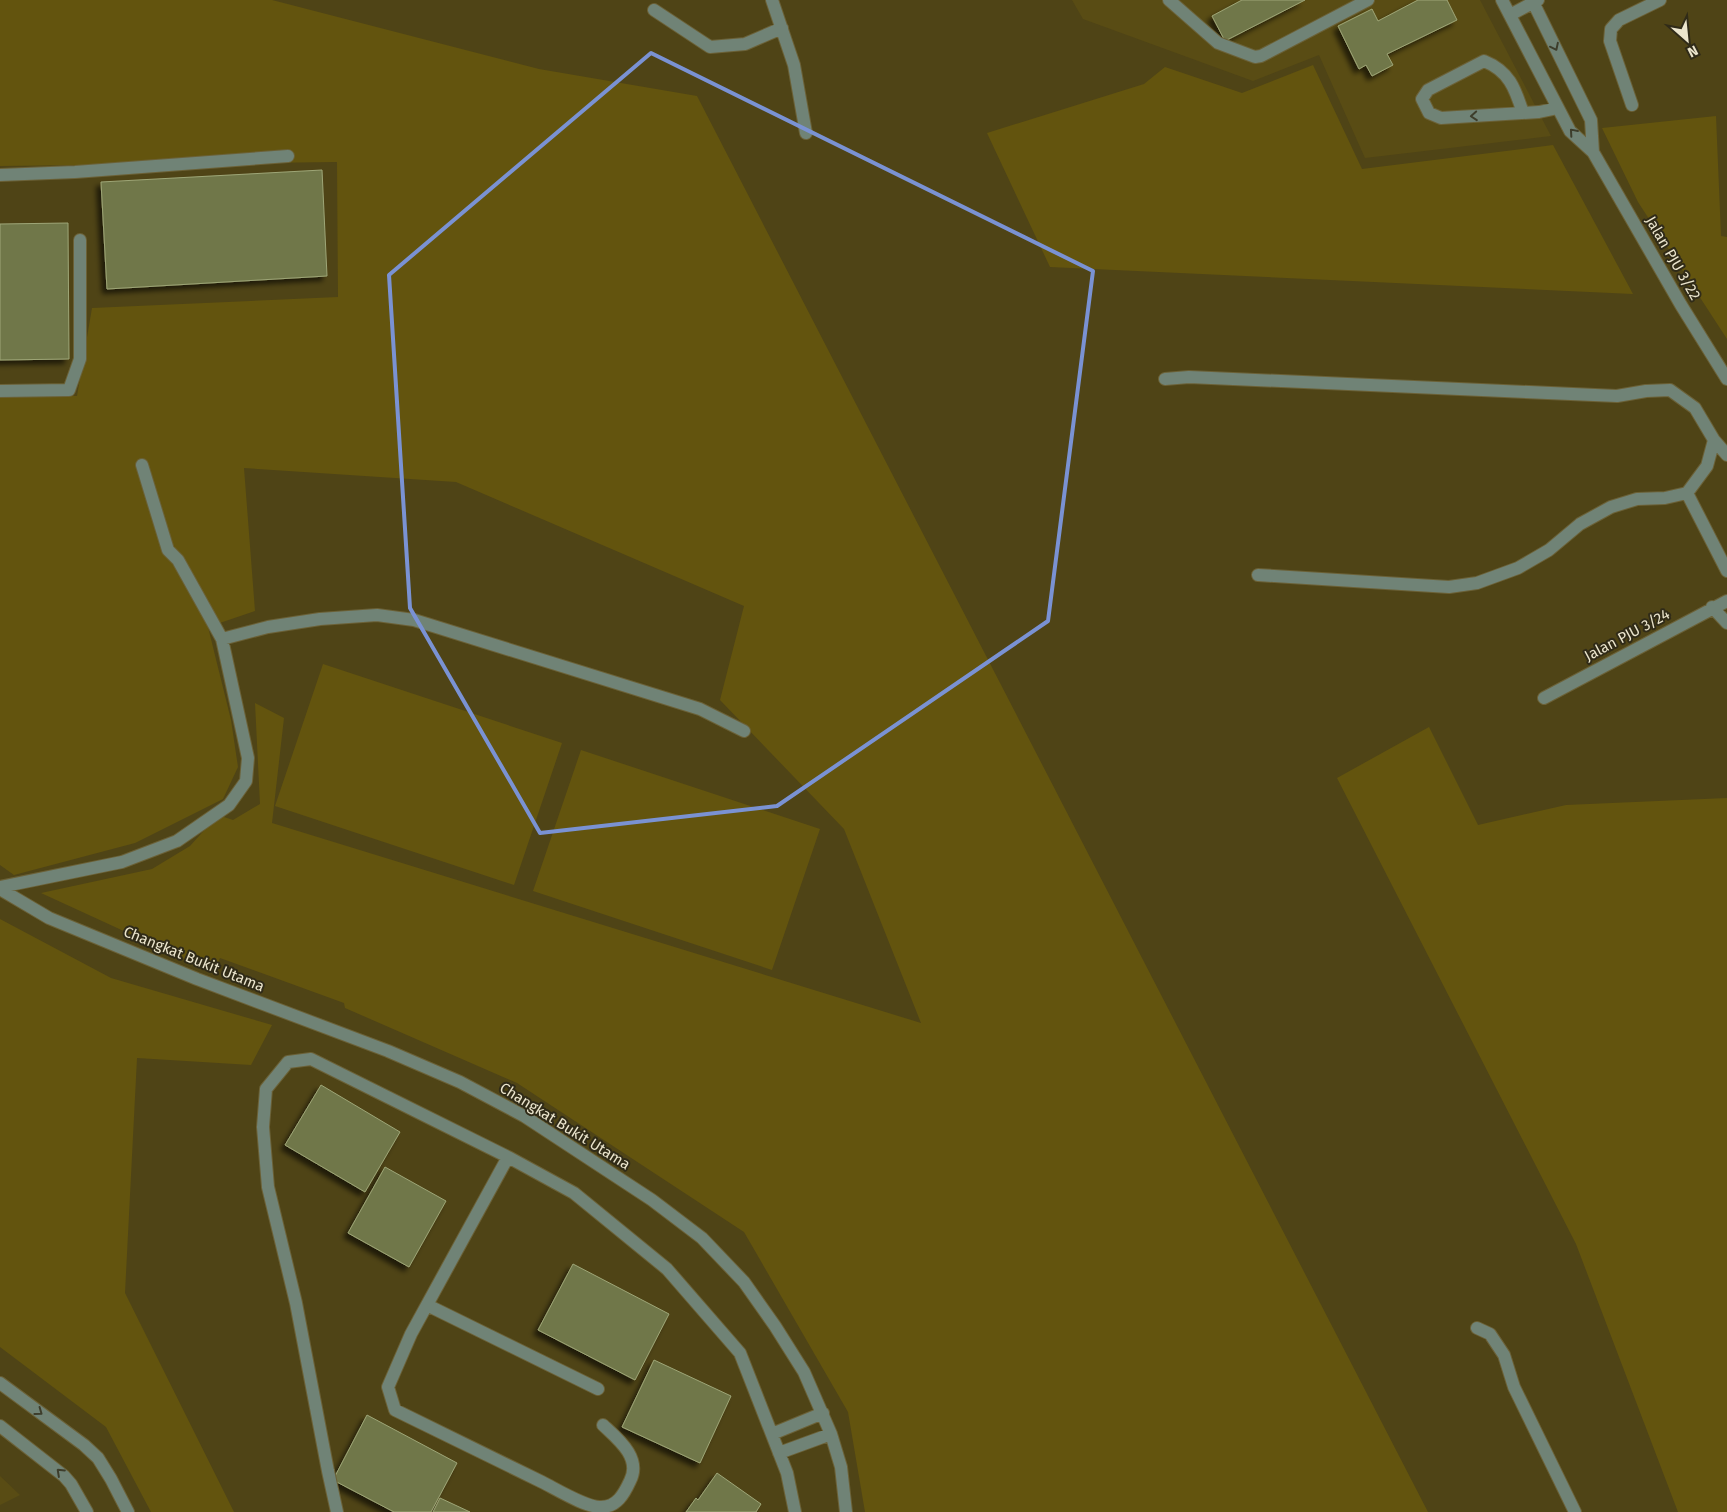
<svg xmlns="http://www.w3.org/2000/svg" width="1727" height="1512" font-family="'Fira Sans',sans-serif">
	<defs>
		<filter id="shadow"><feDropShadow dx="-4.5" dy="4.5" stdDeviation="2.5" flood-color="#0009"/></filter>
	</defs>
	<rect width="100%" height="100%" fill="#4f4416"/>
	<path fill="#594c14" d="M1072,0H1480L1551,136L1365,158L1319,55L1253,81L1083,19Z
		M0,1476L20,1495L0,1505Z"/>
	<path fill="#63540e" d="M0,0H272L539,69L697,96L1428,1512H865L848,1412L744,1232L517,1083L345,1008L344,1003L220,958L213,972L41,893L152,869L190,846L218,815L233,820L260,804L255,703L284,718L272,823L921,1023L844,829L720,700L744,606L456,482L244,468L255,611L208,627L231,720L238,767L223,799L135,843L14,875L0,865V394L77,396L92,308L338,297L337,162L0,166Z
		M1313,65L1362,169L1553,145L1633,294L1050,267L987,133L1144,84L1165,67L1242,93Z
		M1716,116L1721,236L1727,237V339L1638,202L1602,128Z
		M323,664L562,743L514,885L275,806Z
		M1429,727L1478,825L1566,805L1727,798V1512H1678L1576,1244L1337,778Z
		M581,750L820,829L772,970L533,891Z
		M0,919L111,978L272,1025L251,1065L137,1058L125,1293L234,1512H151L106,1427L0,1347Z"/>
	<path fill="#70774a" stroke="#9ea677" filter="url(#shadow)" d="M1242,0H1305L1225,41L1212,16Z
		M1447,0L1457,20L1387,54L1393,65L1372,76L1366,65L1359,69L1338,26L1372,9L1378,21L1418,0Z
		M322,170L327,276L107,289L101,182Z
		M68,223L69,359L0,360V224Z
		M321,1085L400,1132L365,1192L285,1145Z
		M385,1167L446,1201L409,1267L348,1233Z
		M573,1264L669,1314L635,1380L538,1330Z
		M654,1360L731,1396L700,1463L622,1427Z
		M367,1415L457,1463L431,1512H394L333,1480Z
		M717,1473L761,1504L756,1512H686L696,1498L698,1500Z
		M440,1498L470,1512H433Z"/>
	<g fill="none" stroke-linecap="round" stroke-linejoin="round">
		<defs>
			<path id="minor" d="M772,0L794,65L806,133
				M1169,0L1218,43L1255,57L1261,56L1368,0
				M1502,0L1570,131L1593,152L1681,305L1727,379
				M1532,0L1591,120L1593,152
				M654,10L710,47L745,44L782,28
				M1510,15L1538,0
				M1632,105L1610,41L1611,29L1619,20L1660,0
				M1523,113C1515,88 1509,71 1484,61L1428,90L1422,99L1429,113L1441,118L1539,112L1558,108
				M0,175L75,172L288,156
				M1165,379L1189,377L1617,396L1646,391L1670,390L1695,408L1714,440L1727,455
				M0,391L69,390L80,359V240
				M1687,493L1727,571
				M1258,575L1449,587L1477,583L1518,568L1549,550L1580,524L1611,507L1637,499L1665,498L1687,493L1707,466L1714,440
				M1712,607L1727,623
				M222,639L268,627L320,619L377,615L414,620L700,709L744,731
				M1544,698L1727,601
				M0,887L122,862L177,841L229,805L246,781L248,758L222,639L178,560L168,550L142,465
				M0,889L49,918L197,979L388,1051L460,1082L524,1116L652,1200L702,1238L744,1282L775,1326L804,1372L831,1434L841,1467L846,1512
				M508,1157L411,1334L388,1387L395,1410C444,1434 493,1458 542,1482C556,1489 587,1508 601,1507C617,1507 624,1494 630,1481C642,1458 618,1439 603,1425
				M427,1305L598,1389
				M1477,1328L1490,1334L1504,1355L1514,1387L1575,1512
				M0,1383L84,1445L98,1458L111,1479L128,1512
				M0,1426L64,1476L71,1484L87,1512
				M772,1434L823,1413
				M779,1453L831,1434
				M337,1512L328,1471L296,1303L268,1187L263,1127L266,1089L288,1062L311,1059L508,1157L574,1193L667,1269L740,1353L787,1473L795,1512"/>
		</defs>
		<use href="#minor" stroke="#6b6137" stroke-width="14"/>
		<use href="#minor" stroke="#708376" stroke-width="12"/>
	</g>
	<defs><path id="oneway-chevron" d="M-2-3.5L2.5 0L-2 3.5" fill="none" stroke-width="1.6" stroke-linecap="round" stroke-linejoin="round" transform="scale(1.25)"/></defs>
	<g stroke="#3d3d2b">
		<use href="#oneway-chevron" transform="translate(1555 47) rotate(64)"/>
		<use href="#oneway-chevron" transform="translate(1474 116) rotate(176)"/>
		<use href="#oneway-chevron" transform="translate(1573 132) rotate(-131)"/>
		<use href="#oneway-chevron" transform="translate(39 1412) rotate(36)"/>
		<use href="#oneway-chevron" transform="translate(60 1472) rotate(-137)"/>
	</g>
	<path fill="none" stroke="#7a92d3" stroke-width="4" stroke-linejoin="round" d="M651,53L1093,271L1048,621L777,806L540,833L410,608L389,275Z"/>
	<g text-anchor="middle" stroke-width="4" stroke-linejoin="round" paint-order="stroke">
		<g font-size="15" fill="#ebe5cd" stroke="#302b18">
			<text transform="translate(1673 258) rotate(60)" y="5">Jalan PJU 3/22</text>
			<text transform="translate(1627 635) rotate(-28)" y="5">Jalan PJU 3/24</text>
			<text transform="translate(194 959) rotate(22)" y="5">Changkat Bukit Utama</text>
			<text transform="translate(565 1126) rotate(32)" y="5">Changkat Bukit Utama</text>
		</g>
	</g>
	<g transform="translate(1687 40) rotate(153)" stroke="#302b18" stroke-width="4" paint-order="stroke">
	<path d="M0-4L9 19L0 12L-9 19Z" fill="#ebe5cd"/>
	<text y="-8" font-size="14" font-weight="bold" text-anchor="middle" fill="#ebe5cd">N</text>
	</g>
</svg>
